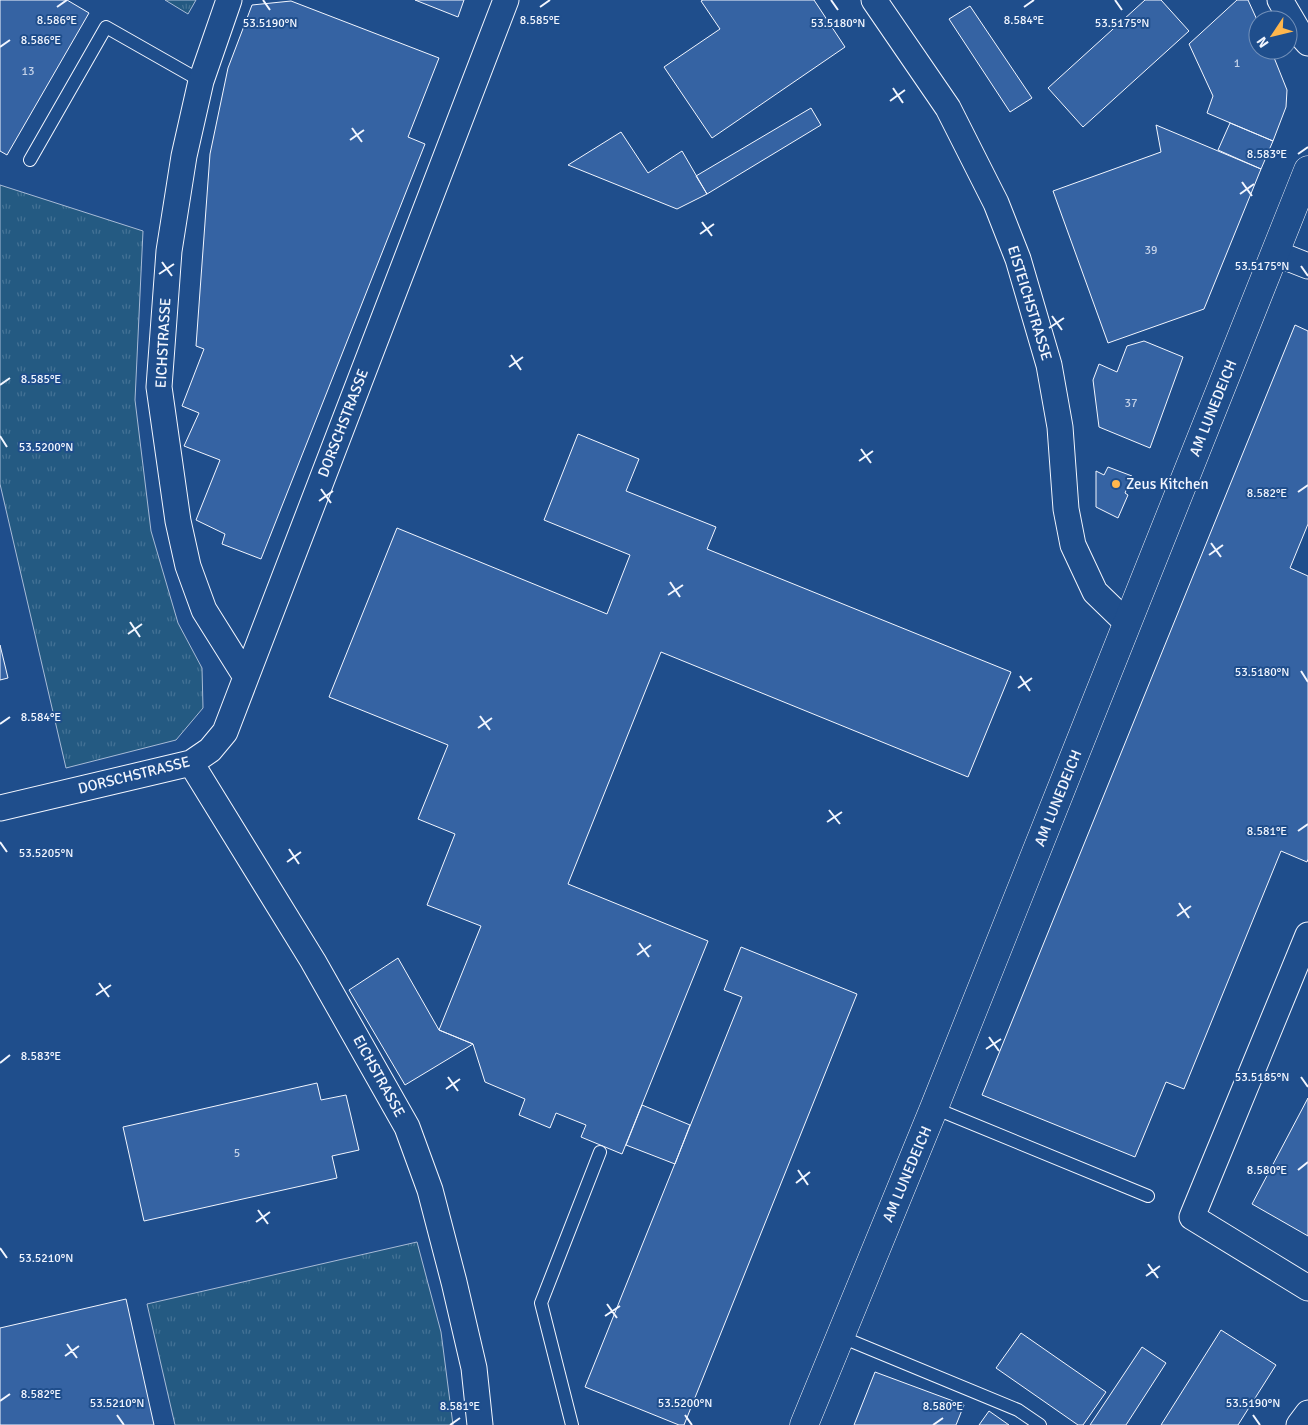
<svg xmlns="http://www.w3.org/2000/svg" width="1308" height="1425" font-family="Signika,sans-serif">
	<defs>
		<pattern id="grass-tufts" width="24" height="20" patternUnits="userSpaceOnUse" patternTransform="scale(1.25)"><rect width="24" height="20" fill="#245a82"/><path d="M3 7l-1-3M5 7V3M7 7l1-3M15 17l-1-3M17 17v-4M19 17l1-3" fill="none" stroke="#447295"/></pattern>
	</defs>
	<rect width="100%" height="100%" fill="#1f4e8c"/>
	<path fill="url(#grass-tufts)" stroke="#a8bbd7" d="M165,0H196L188,14Z
		M0,185L143,231L135,400L151,531L178,623L202,668L203,708L176,740L66,768L0,484Z
		M417,1242L441,1332L453,1425H175L147,1304Z"/>
	<path fill="#3563a3" stroke="#f2f6ff" d="M0,0H67L89,13L7,155L0,151Z
		M415,0H464L458,17Z
		M703,0H814L845,47L712,138L664,67L720,29L701,1Z
		M1145,0H1161L1189,31L1083,127L1048,88Z
		M1237,0H1248L1258,22V50H1271L1287,90L1286,107L1273,141L1207,113L1213,96L1189,44Z
		M291,1L439,58L408,137L425,144L261,559L222,544L225,534L196,520L220,460L184,446L199,413L182,406L204,349L196,346L210,154L228,68L252,5Z
		M970,6L1032,98L1010,112L949,19Z
		M811,108L821,125L707,194L696,176Z
		M1230,123L1273,141L1261,169L1218,150Z
		M1156,125L1261,169L1204,309L1108,343L1053,191L1161,152Z
		M621,132L648,173L682,151L707,194L677,209L568,165Z
		M1295,325L1308,331V524L1290,568L1308,576V859L1307,862L1281,851L1184,1089L1166,1082L1135,1157L982,1095Z
		M1144,341L1183,357L1150,448L1099,427L1093,380L1099,364L1117,372L1127,346Z
		M578,434L639,459L626,491L716,527L707,549L1011,672L968,777L661,652L568,884L708,941L622,1154L581,1137L586,1125L556,1113L550,1128L519,1115L525,1099L485,1082L473,1044L439,1030L481,926L427,905L455,834L418,819L448,745L329,697L397,528L607,614L630,555L544,520Z
		M1108,467L1132,476L1125,493L1128,495L1118,518L1096,507V471L1104,475Z
		M0,645L8,678L0,680Z
		M741,947L857,994L684,1425H679L585,1387L742,997L724,990Z
		M398,958L439,1030L473,1044L405,1085L349,990Z
		M317,1083L321,1100L346,1095L359,1150L332,1156L337,1178L144,1221L123,1127Z
		M1308,1098V1236L1252,1204Z
		M642,1105L690,1125L675,1164L626,1145Z
		M126,1299L154,1425H0V1328Z
		M1221,1330L1276,1365L1238,1425H1161Z
		M1021,1333L1106,1392L1083,1425H1078L996,1368Z
		M1142,1347L1166,1363L1126,1425H1090Z
		M875,1372L964,1405L956,1425H854Z
		M989,1411L1009,1425H979Z"/>
	<g fill="none" stroke-linecap="round" stroke-linejoin="round">
		<defs>
			<path id="lane" d="M30,160L106,27L201,81
				M934,1108L1148,1196
				M839,1336L1018,1410L1040,1425
				M572,1425L541,1303L600,1152"/>
			<path id="street" d="M229,0L201,81L184,156L169,251L159,387L178,521L188,566L204,610L246,677
				M874,0L948,108L996,203L1018,259L1049,365L1060,427L1066,509L1073,545L1095,592L1127,623
				M1280,0L1300,34L1308,43
				M1275,253L1308,266
				M191,763L313,961L407,1127L430,1190L454,1282L474,1368L480,1425
				M0,808L191,763L210,750L225,732L506,0
				M1308,935L1192,1217L1308,1288
				M1299,1425L1308,1413"/>
			<path id="secondary" d="M804,1425L934,1108L1308,170"/>
		</defs>
		<use href="#lane" stroke="#f2f6ff" stroke-width="14"/>
		<use href="#street" stroke="#f2f6ff" stroke-width="27"/>
		<use href="#secondary" stroke="#f2f6ff" stroke-width="29"/>
		<use href="#lane" stroke="#1f4e8c" stroke-width="12"/>
		<use href="#street" stroke="#1f4e8c" stroke-width="25"/>
		<use href="#secondary" stroke="#1f4e8c" stroke-width="28"/>
	</g>
	<path fill="none" stroke="#f2f6ff" stroke-width="2" d="M263,0L270,10M831,0L838,10M1115,0L1122,10M57,7L67,0M540,7L550,0M1024,7L1034,0M0,47L10,40M893,88L903,103M890,101L905,90M352,128L362,142M350,140L364,130M1298,154L1308,147M1242,182L1252,196M1240,194L1254,184M702,222L712,236M700,234L714,224M162,262L172,276M1301,266L1308,276M159,274L174,264M1052,316L1062,330M1049,328L1064,318M511,355L521,370M509,367L523,357M0,385L10,378M0,436L7,447M861,449L871,463M859,461L873,451M321,489L331,503M1298,492L1308,485M319,501L333,491M1211,543L1221,557M1209,555L1223,545M670,582L680,597M668,595L683,585M130,622L140,637M128,634L142,624M1301,671L1308,682M1020,676L1030,691M1018,688L1032,678M480,716L490,730M0,724L10,717M478,728L492,718M829,810L840,824M827,822L842,812M1298,831L1308,824M0,842L7,852M289,849L299,864M287,862L301,852M1179,903L1189,918M1177,916L1191,906M639,943L649,957M637,955L651,945M99,983L109,997M96,995L111,985M989,1037L999,1051M986,1049L1001,1039M0,1063L10,1055M448,1077L458,1091M1301,1077L1308,1087M446,1089L460,1079M798,1170L808,1185M1298,1170L1308,1162M796,1183L810,1172M258,1210L268,1224M256,1222L270,1212M0,1248L7,1258M1148,1264L1158,1278M1146,1276L1160,1266M607,1304L617,1318M605,1316L620,1306M67,1344L77,1358M65,1356L79,1346M0,1401L10,1394M117,1415L124,1425M685,1415L692,1425M1253,1415L1260,1425M450,1425L460,1418M933,1425L943,1418"/>
	<circle fill="#ffb74d" stroke="#1f4e8c" stroke-width="2" cx="1116" cy="484" r="5"/>
	<g text-anchor="middle" stroke-width="4" stroke-linejoin="round" paint-order="stroke">
		<g font-size="12" fill="#c3d1e8">
			<text x="1237" y="67">1</text>
			<text x="28" y="75">13</text>
			<text x="1151" y="254">39</text>
			<text x="1131" y="407">37</text>
			<text x="237" y="1157">5</text>
		</g>
		<g font-size="15" fill="#f2f6ff" stroke="#1f4e8c">
			<text transform="translate(1030 303) rotate(73)" y="5">EISTEICHSTRASSE</text>
			<text transform="translate(163 343) rotate(-87)" y="5">EICHSTRASSE</text>
			<text transform="translate(1213 408) rotate(-68)" y="5">AM LUNEDEICH</text>
			<text transform="translate(343 423) rotate(-69)" y="5">DORSCHSTRASSE</text>
			<text transform="translate(134 775) rotate(-14)" y="5">DORSCHSTRASSE</text>
			<text transform="translate(1058 798) rotate(-68)" y="5">AM LUNEDEICH</text>
			<text transform="translate(379 1076) rotate(61)" y="5">EICHSTRASSE</text>
			<text transform="translate(907 1174) rotate(-67)" y="5">AM LUNEDEICH</text>
		</g>
		<g font-size="15" fill="#f2f6ff" stroke="#1f4e8c" text-anchor="start">
			<text x="1126" y="489">Zeus Kitchen</text>
		</g>
	</g>
	<g font-size="12" text-anchor="middle" fill="#f2f6ff" stroke="#1f4e8c" stroke-width="4" stroke-linejoin="round" paint-order="stroke">
		<text x="57" y="24">8.586°E</text>
		<text x="540" y="24">8.585°E</text>
		<text x="1024" y="24">8.584°E</text>
		<text x="270" y="27">53.5190°N</text>
		<text x="838" y="27">53.5180°N</text>
		<text x="1122" y="27">53.5175°N</text>
		<text x="41" y="44">8.586°E</text>
		<text x="1267" y="158">8.583°E</text>
		<text x="1262" y="270">53.5175°N</text>
		<text x="41" y="383">8.585°E</text>
		<text x="46" y="451">53.5200°N</text>
		<text x="1267" y="497">8.582°E</text>
		<text x="1262" y="676">53.5180°N</text>
		<text x="41" y="721">8.584°E</text>
		<text x="1267" y="835">8.581°E</text>
		<text x="46" y="857">53.5205°N</text>
		<text x="41" y="1060">8.583°E</text>
		<text x="1262" y="1081">53.5185°N</text>
		<text x="1267" y="1174">8.580°E</text>
		<text x="46" y="1262">53.5210°N</text>
		<text x="41" y="1398">8.582°E</text>
		<text x="117" y="1407">53.5210°N</text>
		<text x="685" y="1407">53.5200°N</text>
		<text x="1253" y="1407">53.5190°N</text>
		<text x="460" y="1410">8.581°E</text>
		<text x="943" y="1410">8.580°E</text>
	</g>
	<g transform="translate(1273 35) rotate(235)"><circle r="24" fill="#1f4e8c" stroke="#7391ba"/>
	<path d="M0-4L9 19L0 12L-9 19Z" fill="#ffb74d"/>
	<text y="-8" font-size="14" font-weight="bold" text-anchor="middle" fill="#f2f6ff">N</text>
	</g>
</svg>
